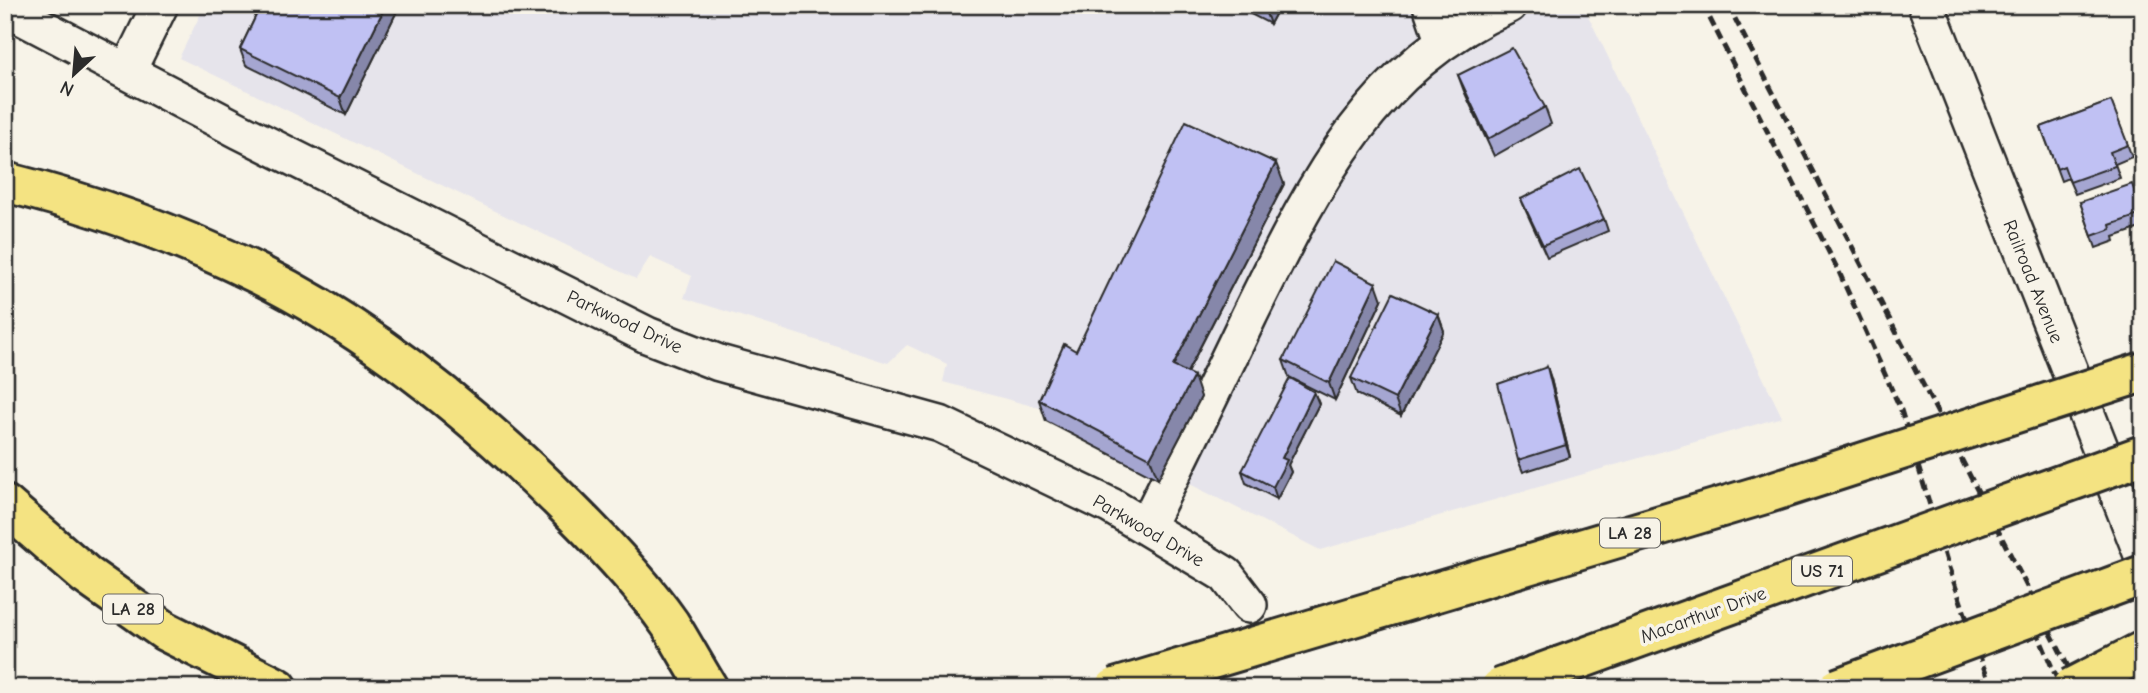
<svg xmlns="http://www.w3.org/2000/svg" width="2148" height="693" font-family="'Comic Neue',sans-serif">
	<rect width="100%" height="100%" fill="#f7f3e8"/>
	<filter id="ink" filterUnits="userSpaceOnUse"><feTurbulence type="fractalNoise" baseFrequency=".0143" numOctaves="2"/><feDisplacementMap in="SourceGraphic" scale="14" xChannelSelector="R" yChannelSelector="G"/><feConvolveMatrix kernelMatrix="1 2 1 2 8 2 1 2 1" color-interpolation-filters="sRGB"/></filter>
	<g filter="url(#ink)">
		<path fill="#e6e4eb" d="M205,5H1583L1782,417L1320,550L1040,408L943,382L947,364L907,345L888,363L684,298L692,276L650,257L636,279L179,58Z"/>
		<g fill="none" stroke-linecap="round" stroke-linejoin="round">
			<defs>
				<path id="minor" d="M1431,5L1443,40
					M1926,5L2143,557
					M5,8L240,131L647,335L719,363L940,424L1111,506L1226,575L1249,605
					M128,70L160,5
					M1146,527C1181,457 1215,387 1249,316C1313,187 1369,67 1509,5"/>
				<path id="highway" d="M5,182C93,204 177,234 258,274C375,332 481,420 573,513C607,547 642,584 670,624C683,645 695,667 708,688
					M5,505L86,575L165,631L278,688"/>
			</defs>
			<use href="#minor" stroke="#2b2b2b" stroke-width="40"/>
			<use href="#highway" stroke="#2b2b2b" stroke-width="44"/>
			<use href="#minor" stroke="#f7f3e8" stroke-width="35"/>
			<use href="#highway" stroke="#f4e382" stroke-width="38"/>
			<path stroke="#2b2b2b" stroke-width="5" stroke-dasharray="10 5" stroke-linecap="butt" d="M1703,5L1839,272L1901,410L1949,568L1991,688
				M1728,5L2079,688
				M2024,602L2061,688"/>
			<defs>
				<path id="highway-bridge" d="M1115,688L1765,494L2143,372
					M1500,688L2143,455
					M1838,688L2143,575
					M2071,688L2143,651"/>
			</defs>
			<use href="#highway-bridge" stroke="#2b2b2b" stroke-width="44" stroke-linecap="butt"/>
			<use href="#highway-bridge" stroke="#f4e382" stroke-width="38"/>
		</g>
		<path fill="#a5a6d1" stroke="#2b2b2b" stroke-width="2" d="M261,5H400L346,115L246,65L240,49Z
			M1233,5H1280L1270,24Z
			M1458,75L1545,107L1551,124L1494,156L1464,91Z
			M2111,101L2132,157L2115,164L2120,178L2075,194L2068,178L2061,181L2041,127Z
			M1284,184L1187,373L1201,397L1158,479L1046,421L1039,400Z
			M1521,199L1604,219L1608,231L1547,257L1526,211Z
			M2080,202L2143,214V227L2114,237L2115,241L2096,248Z
			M1382,300L1335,400L1289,377L1283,360Z
			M1438,314L1444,331L1401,416L1357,394L1351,378Z
			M1547,367L1551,379L1570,457L1523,472L1518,460Z
			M1314,392L1319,404L1288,465L1291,472L1277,499L1246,483L1242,471Z"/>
		<path fill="#8687aa" stroke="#2b2b2b" stroke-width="2" d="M386,5H400L346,115L340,98Z
			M1265,5H1280L1270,24L1264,8Z
			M1276,163L1284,184L1180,386L1173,366Z
			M1376,283L1382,300L1335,400L1329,383Z
			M1438,314L1444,331L1401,416L1395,399Z
			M1547,367L1551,379L1570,457L1566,445Z
			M1194,376L1201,397L1158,479L1150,458Z
			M1314,392L1319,404L1288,465L1291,472L1277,499L1273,487L1282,458Z"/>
		<path fill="#c0c1f3" stroke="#2b2b2b" stroke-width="2" d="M261,5H386L340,98L240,49Z
			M1512,48L1545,107L1488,139L1458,75Z
			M2111,101L2128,145L2110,152L2115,166L2070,182L2064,166L2057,169L2041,127Z
			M1186,121L1276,163L1173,366L1194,376L1150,458L1039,400L1064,344L1076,351Z
			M1580,169L1604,219L1543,245L1521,199Z
			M2132,184L2142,214L2110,225L2111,229L2092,236L2080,202Z
			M1333,261L1376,283L1329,383L1283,360Z
			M1393,293L1438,314L1395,399L1351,378Z
			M1547,367L1566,445L1518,460L1498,384Z
			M1290,378L1314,392L1282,458L1287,460L1273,487L1242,471Z"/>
	</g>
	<g text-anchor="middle" stroke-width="7" stroke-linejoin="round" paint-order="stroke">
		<g fill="#f7f3e8" stroke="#686764" stroke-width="2">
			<rect x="1600" y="518.5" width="60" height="29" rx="5"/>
			<rect x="1792" y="556.5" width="60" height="29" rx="5"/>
			<rect x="103" y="594.5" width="60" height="29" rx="5"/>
		</g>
		<g font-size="18" font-weight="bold" fill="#2b2b2b">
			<text x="1630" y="539">LA 28</text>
			<text x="1822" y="577">US 71</text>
			<text x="133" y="615">LA 28</text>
		</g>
		<g font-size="19" fill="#2b2b2b" stroke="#f7f3e8">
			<text transform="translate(2034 281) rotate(68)" y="7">Railroad Avenue</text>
			<text transform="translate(625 321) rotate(25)" y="7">Parkwood Drive</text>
			<text transform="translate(1149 530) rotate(30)" y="7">Parkwood Drive</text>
			<text transform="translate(1703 614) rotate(-20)" y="7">Macarthur Drive</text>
		</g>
	</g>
	<rect width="2148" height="693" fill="none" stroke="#f7f3e8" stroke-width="28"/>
	<rect x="14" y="14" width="2120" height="665" fill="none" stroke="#2b2b2b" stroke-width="2.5" filter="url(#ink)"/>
	<g transform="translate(74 74) rotate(206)" stroke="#f7f3e8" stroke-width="5" paint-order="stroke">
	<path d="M0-5L12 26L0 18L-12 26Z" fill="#2b2b2b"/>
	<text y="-10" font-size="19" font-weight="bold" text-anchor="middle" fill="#2b2b2b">N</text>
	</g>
</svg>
